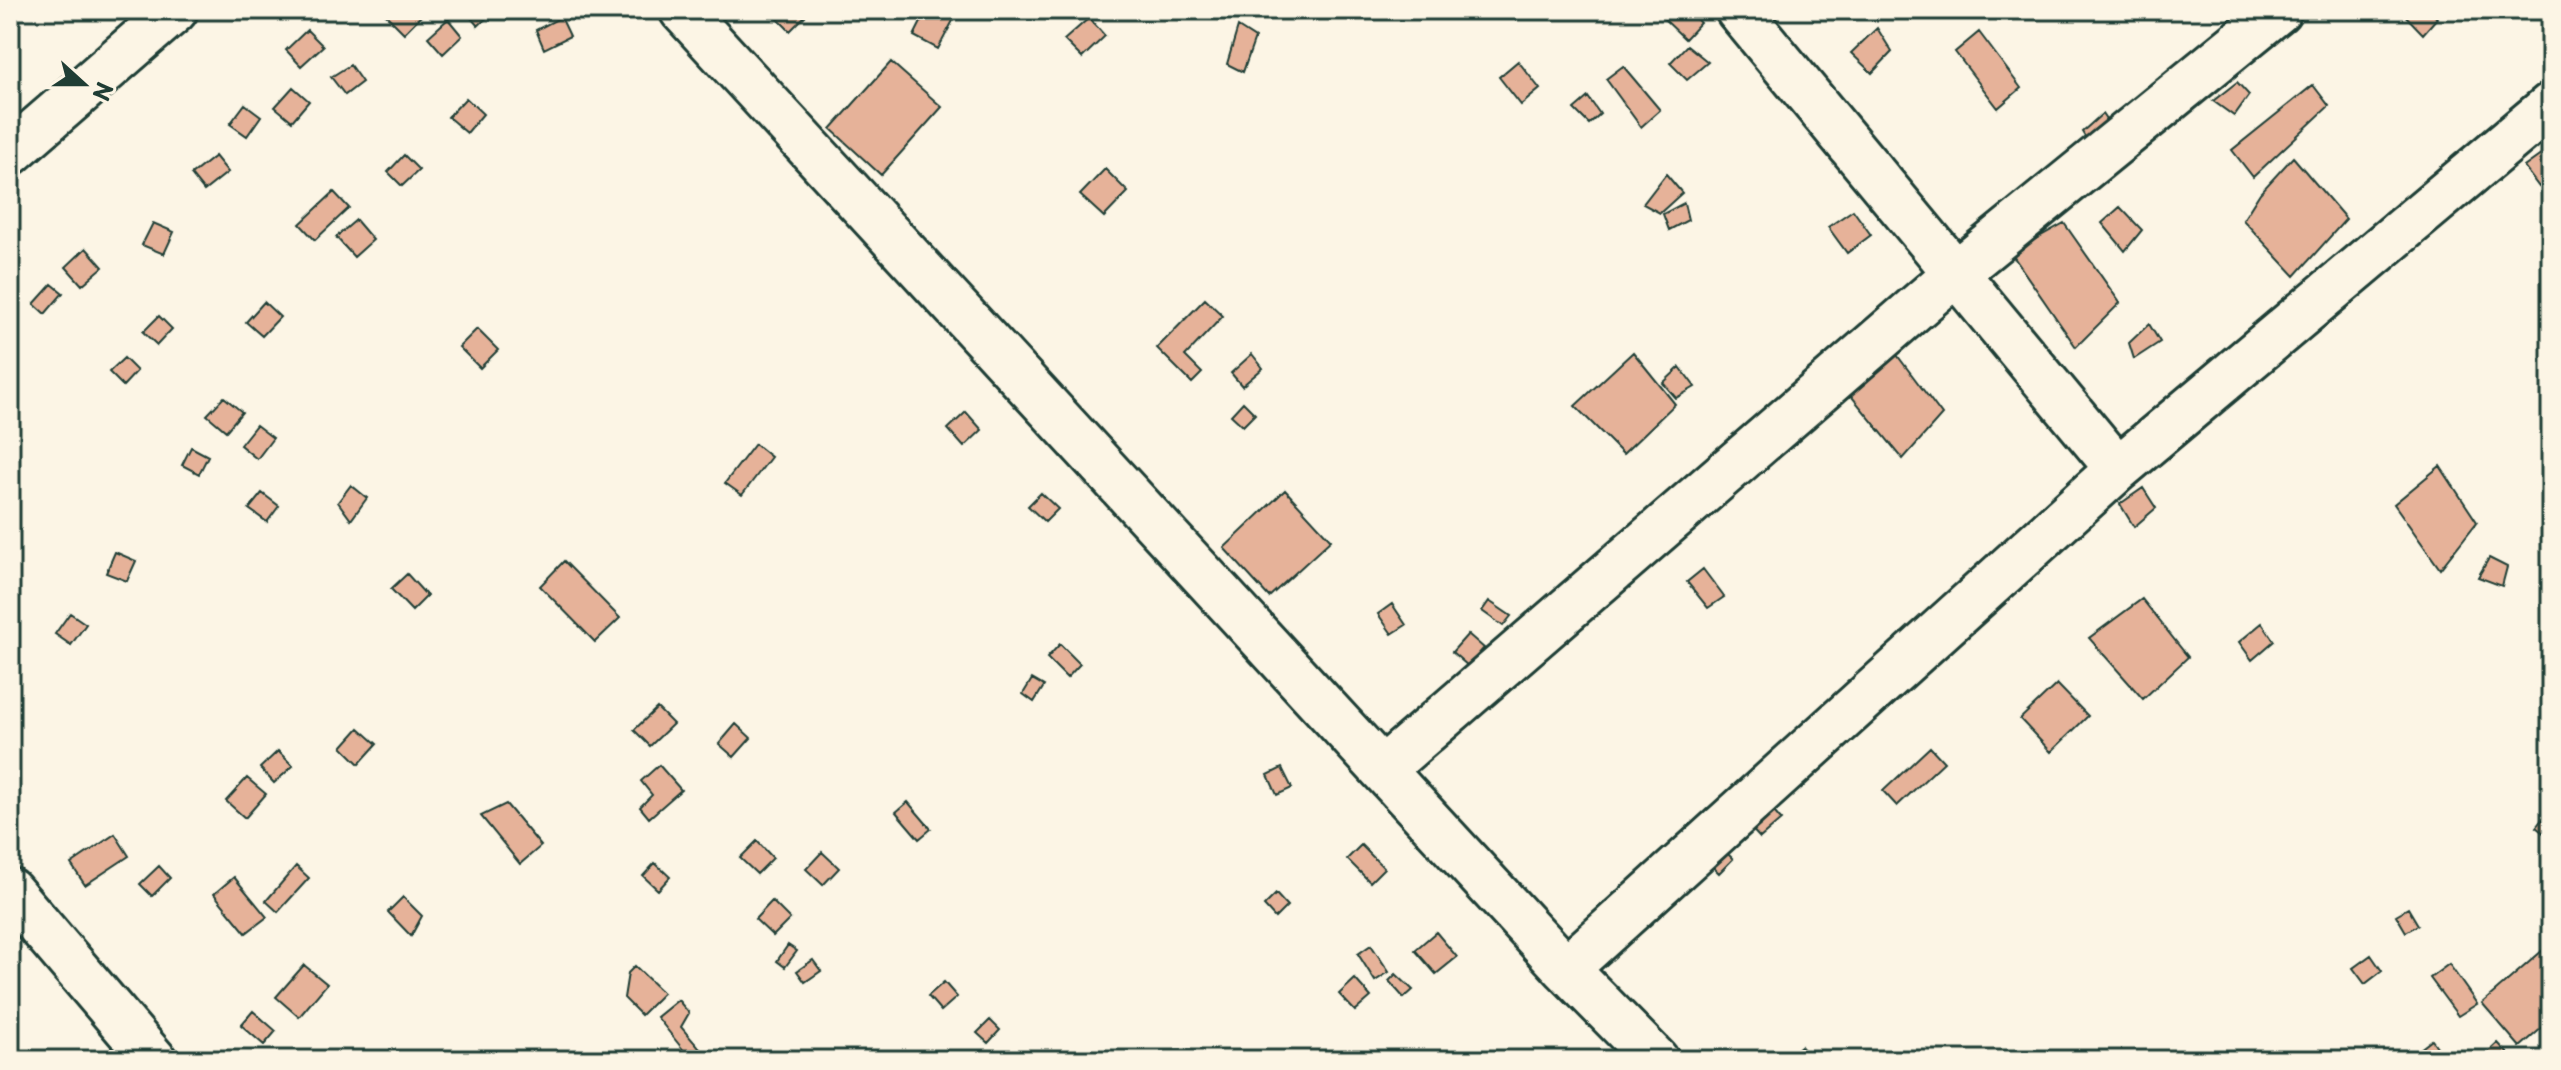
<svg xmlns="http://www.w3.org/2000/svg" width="2561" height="1070" font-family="'Playpen Sans',sans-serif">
	<rect width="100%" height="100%" fill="#fcf5e5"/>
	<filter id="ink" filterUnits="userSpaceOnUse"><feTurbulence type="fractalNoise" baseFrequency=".0125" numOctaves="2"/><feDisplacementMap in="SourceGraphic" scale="16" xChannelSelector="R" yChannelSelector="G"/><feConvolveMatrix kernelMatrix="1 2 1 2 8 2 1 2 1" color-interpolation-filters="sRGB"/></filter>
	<g filter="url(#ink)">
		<path fill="#e6b299" stroke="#1f3d34" stroke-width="2" d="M391,10H418L422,15L404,33L386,15Z
			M464,10H495L478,26Z
			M769,10H811L790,31Z
			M927,10H947L956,15L938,49L914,36Z
			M1670,10H1689L1700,23L1685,39L1663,18Z
			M2400,10H2429L2437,18L2423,34Z
			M561,17L570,36L544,49L536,30Z
			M1089,18L1105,36L1082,58L1064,40Z
			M448,19L462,36L443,54L428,37Z
			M1238,27L1255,38L1243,72L1227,64Z
			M1877,28L1892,52L1872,73L1851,53Z
			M307,30L323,46L301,66L286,50Z
			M1979,32L2021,88L1998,108L1955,52Z
			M1687,45L1708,62L1687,80L1670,63Z
			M1518,61L1540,89L1521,105L1499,77Z
			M891,62L942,107L881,175L831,129Z
			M350,65L362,82L345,95L331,77Z
			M1623,66L1660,110L1641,127L1606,79Z
			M2237,82L2249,95L2234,116L2213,101Z
			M2313,85L2329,106L2253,177L2232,150Z
			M293,87L309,101L292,121L275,107Z
			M1588,97L1600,114L1589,124L1574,109Z
			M466,98L483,114L467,133L448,117Z
			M245,104L261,116L247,136L230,124Z
			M2102,114L2114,132L2095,153L2082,132Z
			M2549,149L2551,178L2539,187L2524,167Z
			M404,155L419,170L402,186L388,172Z
			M215,156L228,172L204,191L191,175Z
			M2293,157L2346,219L2295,276L2243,220L2260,193Z
			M1105,169L1128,192L1104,217L1080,195Z
			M1666,174L1682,193L1660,213L1643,204Z
			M334,192L349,208L315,240L300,224Z
			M1684,203L1688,220L1669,230L1663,214Z
			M2120,207L2142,230L2125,251L2102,223Z
			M1853,210L1871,235L1847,253L1828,227Z
			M356,220L373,240L354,257L336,237Z
			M153,223L174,232L164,254L142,245Z
			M2064,223L2120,303L2076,347L2011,253Z
			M86,248L103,267L82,285L66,267Z
			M52,284L63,293L45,314L34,304Z
			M1205,299L1223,316L1185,356L1202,373L1192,383L1157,348Z
			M264,302L280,317L262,336L246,322Z
			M159,316L172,329L157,345L143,332Z
			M2149,324L2160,342L2134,359L2129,343Z
			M477,329L498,350L480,368L459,347Z
			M1888,343L1942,415L1903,459L1838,380Z
			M1633,352L1675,404L1623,454L1575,406Z
			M1252,354L1263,368L1242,386L1231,373Z
			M124,358L137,371L123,386L109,372Z
			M1680,367L1695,387L1676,398L1663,383Z
			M224,397L242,412L226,431L207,415Z
			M1243,402L1255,414L1243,426L1231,415Z
			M966,412L982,430L964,447L948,429Z
			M256,425L273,438L257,459L240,445Z
			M755,444L771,457L742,495L725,483Z
			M191,447L208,456L199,474L182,465Z
			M2440,466L2477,522L2440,569L2394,504Z
			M351,485L367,498L351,520L338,502Z
			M2143,488L2156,508L2134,527L2120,504Z
			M1285,490L1331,540L1269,597L1224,548Z
			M262,493L279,506L267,522L249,509Z
			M1041,493L1058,509L1045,522L1028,506Z
			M115,552L136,561L127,581L106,573Z
			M2489,558L2507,567L2502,586L2478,577Z
			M564,561L620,618L595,642L540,586Z
			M1703,569L1724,597L1708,608L1687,582Z
			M407,574L427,596L412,611L391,589Z
			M2142,599L2188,657L2143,699L2089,638Z
			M1489,601L1511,616L1503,626L1482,611Z
			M1392,604L1406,625L1392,634L1378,614Z
			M70,613L86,624L71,645L55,634Z
			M2262,623L2274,641L2252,660L2239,642Z
			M1468,634L1484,648L1468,666L1452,652Z
			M1060,644L1080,664L1067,678L1047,658Z
			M1032,679L1044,686L1034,702L1023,694Z
			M2057,684L2088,716L2051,752L2020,719Z
			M657,708L673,724L650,746L634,730Z
			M736,724L751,738L734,757L719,744Z
			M359,728L377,744L359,764L342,747Z
			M1930,747L1944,762L1897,806L1883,791Z
			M278,751L293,766L274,783L260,768Z
			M659,765L681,790L649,818L640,807L652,795L641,781Z
			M1282,768L1292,788L1277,795L1268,775Z
			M247,778L266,794L245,818L226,801Z
			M908,802L931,829L919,839L896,812Z
			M506,804L541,846L520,864L481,816Z
			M1769,806L1781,820L1760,838L1748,825Z
			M2551,808V839L2536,827Z
			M115,834L129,856L85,885L71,864Z
			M757,841L773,858L757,874L740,858Z
			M1718,844L1733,859L1719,873L1704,858Z
			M1361,845L1384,868L1370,882L1347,859Z
			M822,852L839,868L823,885L806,869Z
			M655,863L670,877L658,890L643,876Z
			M159,866L170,878L152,896L140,884Z
			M296,866L309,878L278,912L266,901Z
			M234,877L267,917L246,933L214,894Z
			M1276,894L1287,906L1275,918L1264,906Z
			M403,897L422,916L411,936L388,912Z
			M772,901L790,919L773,936L755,919Z
			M2408,908L2418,925L2406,932L2396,915Z
			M1436,932L1457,957L1436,974L1415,950Z
			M2550,944L2551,1020L2520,1047L2482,1003Z
			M788,945L797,951L785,967L777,961Z
			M1371,945L1389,972L1375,981L1358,954Z
			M2371,955L2382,971L2365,984L2353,968Z
			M813,960L821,971L805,982L797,971Z
			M2449,964L2477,1004L2458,1016L2430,978Z
			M304,965L327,984L299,1017L276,997Z
			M635,966L663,993L641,1015L624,998L628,973Z
			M1396,974L1413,990L1404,998L1389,981Z
			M1355,979L1371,997L1355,1011L1339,994Z
			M944,982L957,997L941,1011L928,996Z
			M678,1000L689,1013L681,1027L700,1049L689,1057L657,1017Z
			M253,1011L276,1031L264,1045L241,1025Z
			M990,1020L1000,1030L988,1043L977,1033Z
			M2432,1040L2440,1051L2427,1060H2420L2415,1053Z
			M2498,1043L2511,1057L2508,1060H2491L2486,1054Z
			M1801,1046L1812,1060H1784Z"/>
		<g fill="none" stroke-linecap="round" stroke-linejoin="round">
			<defs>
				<path id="minor" d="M682,10L1566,969L1656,1060
					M1738,10L2118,469L2551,105
					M10,153L175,10
					M1383,769L1956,273L2279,10
					M10,891L154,1060
					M1566,969L2118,469"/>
			</defs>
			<use href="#minor" stroke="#1f3d34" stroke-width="50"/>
			<use href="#minor" stroke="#fcf5e5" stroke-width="44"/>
		</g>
	</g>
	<rect width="2561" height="1070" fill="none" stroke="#fcf5e5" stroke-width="40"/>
	<rect x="20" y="20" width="2521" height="1030" fill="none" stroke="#1f3d34" stroke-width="3" filter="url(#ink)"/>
	<g transform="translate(84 84) rotate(111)" stroke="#fcf5e5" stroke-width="6" paint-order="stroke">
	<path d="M0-6L14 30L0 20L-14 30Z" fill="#1f3d34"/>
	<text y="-12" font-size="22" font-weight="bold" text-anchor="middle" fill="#1f3d34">N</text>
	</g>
</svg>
